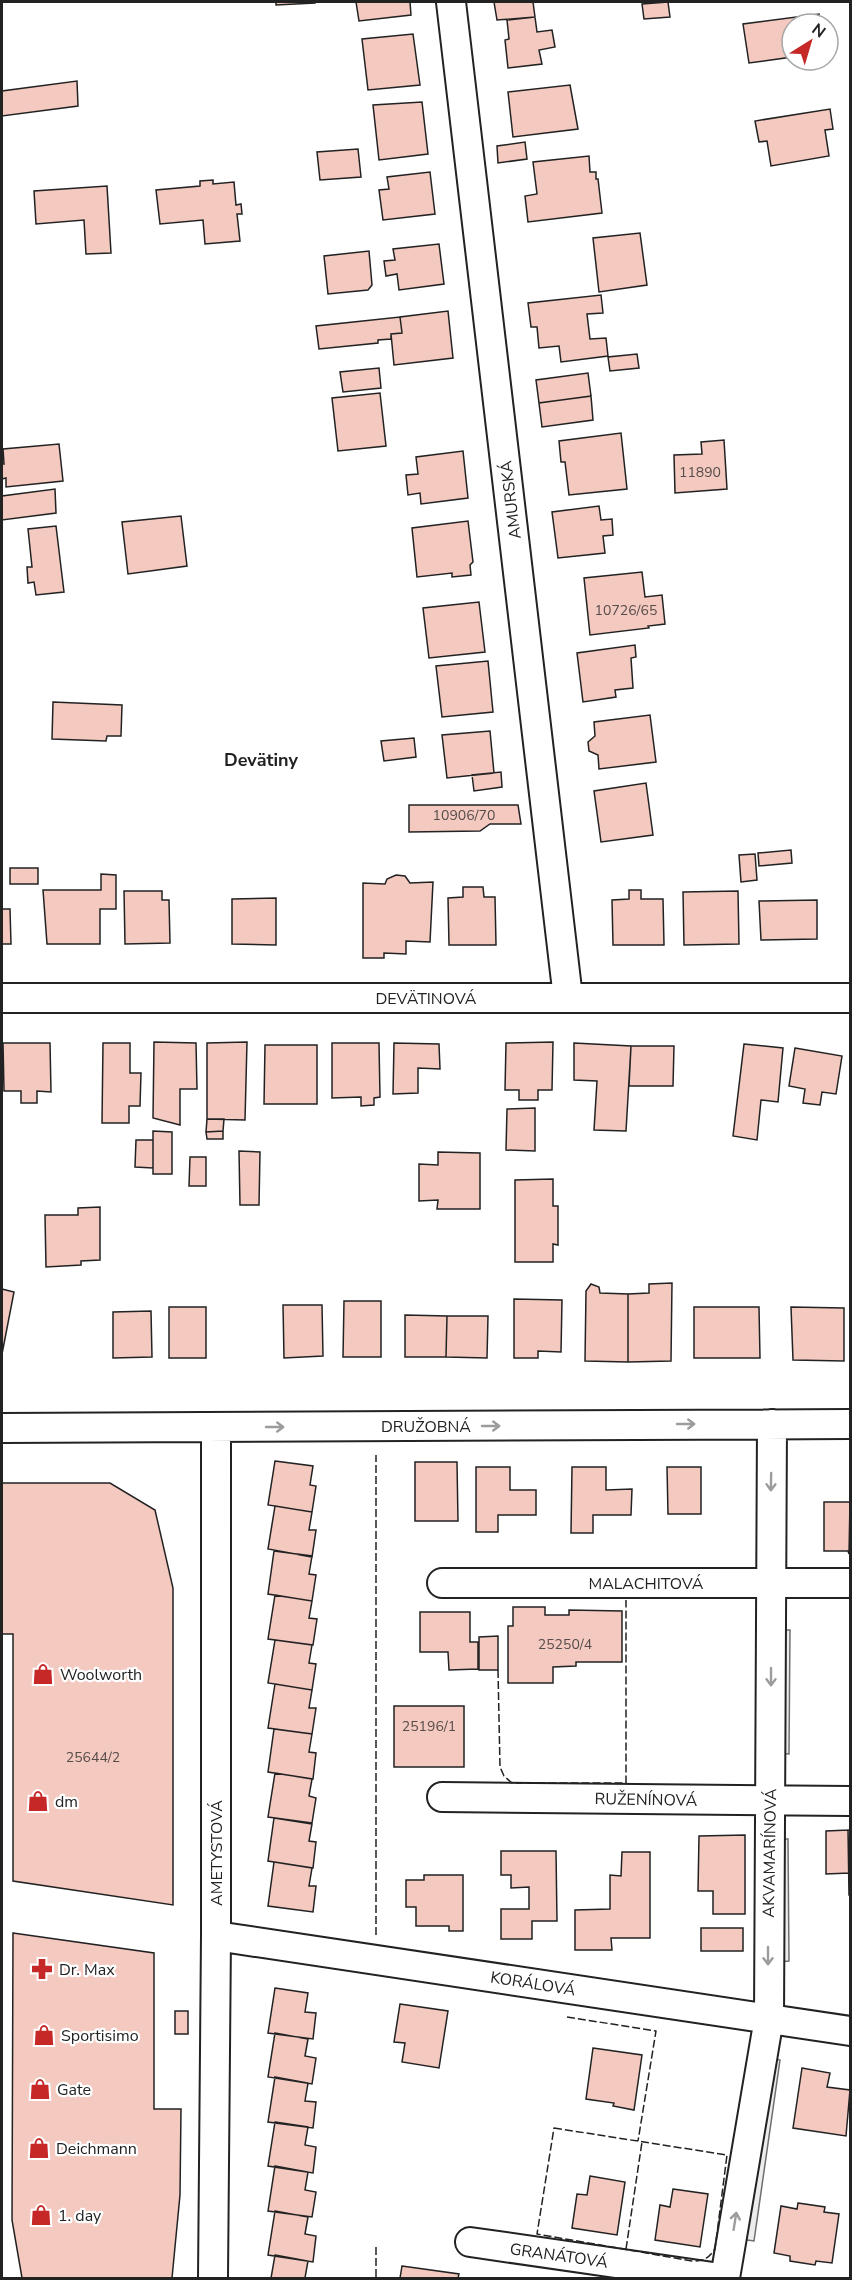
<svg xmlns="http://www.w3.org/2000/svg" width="852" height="2280" font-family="'Nunito Sans',sans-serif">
	<rect width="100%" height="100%" fill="#fff"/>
	<path fill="#ededed" stroke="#6f6f6f" stroke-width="1.5" d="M777,1630H790L789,1754L776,1753Z
		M777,1839H788L789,1961L778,1962Z
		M766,2057L780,2060L754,2241L740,2239Z"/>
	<path fill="#f3c9c0" stroke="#222" stroke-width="1.5" d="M276,2H315V3L276,5Z
		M356,2H410L411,15L359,21Z
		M494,2H533L535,17L497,20Z
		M668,2L670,17L644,19L642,4Z
		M819,14L820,24H792V57L749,63L743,24Z
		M535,17L537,32L552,30L555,47L539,50L542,64L508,68L505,40L509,39L507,20Z
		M413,34L420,85L368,90L362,39Z
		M77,81L78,106L2,116V91Z
		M570,85L578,129L513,137L508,92Z
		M422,102L428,154L379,160L373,105Z
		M830,109L833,129L825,130L829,156L771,166L767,141L759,142L755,121Z
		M525,142L527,159L498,163L497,146Z
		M358,149L361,177L320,180L317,152Z
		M589,156L590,172H596V179H598L602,213L528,222L525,196L537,194L533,162Z
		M430,172L435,214L383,220L379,190L389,189L387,177Z
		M213,180V184L234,182L236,205L241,204L242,214H237L240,241L205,244L203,220L160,224L156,190L200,186V181Z
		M107,186L111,253L86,254L84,220L36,224L34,191Z
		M640,233L647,285L599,292L593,238Z
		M439,244L444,284L399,290L397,274L386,276L384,261L395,260L393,249Z
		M369,251L372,285L368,290L328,294L324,256Z
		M601,295L603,313L587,314L590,339L606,338L608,356L561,362L559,346L539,348L537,327H531L528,303Z
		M448,311L453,358L394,365L391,334L402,333L400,317Z
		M400,317L402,333L391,334V339L378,340V343L319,349L316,326Z
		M637,354L639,368L610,371L608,357Z
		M379,368L381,388L343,392L340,372Z
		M588,373L591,396L539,403L536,380Z
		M380,393L386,446L338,451L332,398Z
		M591,396L593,420L542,427L539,403Z
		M621,433L627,489L569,495L565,462H561L559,441Z
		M724,440L727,489L675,493L674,455L702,454L701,442Z
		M59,444L63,481L6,487V478L2,479V464H4L3,449Z
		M463,451L468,498L421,504L420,493L408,495L406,475L418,474L416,457Z
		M55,489L56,513L2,520V496Z
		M599,506L601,520L612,519L613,535L603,536L605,553L558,558L552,512Z
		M181,516L187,566L128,574L122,522Z
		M468,521L473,562L470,565L471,575L452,577V573L417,577L412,528Z
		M56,526L64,592L36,595L34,582L28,583L27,567H32L28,529Z
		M642,572L645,597L662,595L665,624L648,626L649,628L590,635L584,578Z
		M479,602L485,652L429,658L423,608Z
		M635,645L636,657L631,658L633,688L615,690L616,697L583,702L577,653Z
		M488,661L493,712L442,717L436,666Z
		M53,702L122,705L121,736H107L106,741L52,739Z
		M650,715L656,762L599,769L598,755L589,751L588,742L595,736L594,722Z
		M490,731L494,773L447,778L442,735Z
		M414,738L416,757L384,761L381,741Z
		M501,772L502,787L474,791L472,775Z
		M646,783L653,835L601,842L594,791Z
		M409,805H518L521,824H490L480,831L409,832Z
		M791,850L792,863L759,866L758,853Z
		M755,854L757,880L741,882L739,855Z
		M2,868V909H10L11,944H2Z
		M10,868H38V884H10Z
		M101,874L116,875V909H100V944H47L43,890H101Z
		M396,875L405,876L410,883L433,882L430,942L406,941V954L384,953V958H363V883L385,884L387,879Z
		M463,887H483L484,897H495L496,945H449L448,898L463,897Z
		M629,890H641V899H663L664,945H613L612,900L629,899Z
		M124,891H162V900H169L170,943L125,944Z
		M738,891L739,944L684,945L683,892Z
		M276,898V945L232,944V899Z
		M817,900V939L761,940L759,901Z
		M154,1042L196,1043L197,1089H180V1125L153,1118Z
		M247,1042L245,1120L207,1119V1043Z
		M553,1042L552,1090H538V1100H519V1090H505L506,1043Z
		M3,1043H50L51,1092L37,1091V1103H21V1091H4Z
		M103,1043H130V1073H141L140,1106H129V1123H102Z
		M332,1043H379L380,1097L374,1098V1105L361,1106V1097L332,1098Z
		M394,1043L439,1044L440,1069L418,1068V1093L393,1094Z
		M574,1043L631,1046L626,1131L594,1130L597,1081L574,1080Z
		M744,1044L783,1048L778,1102L761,1100L757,1140L733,1136Z
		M265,1045H317V1104H264Z
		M631,1046H674L673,1086H629Z
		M795,1048L842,1056L836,1094L822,1092L820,1105L803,1103L805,1089L789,1086Z
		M535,1108V1151L506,1150L507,1109Z
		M207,1119H224L223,1131L206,1132Z
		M153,1131L172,1132V1174H153Z
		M223,1131V1139H207L206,1132Z
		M136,1140H153V1168L135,1167Z
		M239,1151L260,1152L259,1205H240Z
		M438,1152L480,1153V1209H437L438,1200L419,1201V1164L438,1165Z
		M190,1157H206V1186H189Z
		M553,1179V1206H558V1245L553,1244V1262H515V1180Z
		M100,1207V1260L81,1261V1265L46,1267L45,1215H78V1208Z
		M672,1283L671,1361L628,1362V1294L649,1293V1284Z
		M591,1284L599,1287L600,1293L628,1294V1362L585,1361L586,1291Z
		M2,1289L14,1292L2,1354Z
		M514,1299L562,1300L561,1352L538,1351V1358H514Z
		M344,1301H381V1357H343Z
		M283,1305H322L323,1356L284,1358Z
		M169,1307H206V1358H169Z
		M694,1307H759L760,1358H694Z
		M791,1307L844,1308V1361L793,1360Z
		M151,1311L152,1357L113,1358V1312Z
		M405,1315L447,1316L446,1357H405Z
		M447,1316H488L487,1358L446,1357Z
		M275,1461L313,1466L310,1485L316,1486L312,1512L268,1505Z
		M415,1462H457L458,1521H415Z
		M476,1467H510V1490H536V1515H498V1532H476Z
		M572,1467H606V1490L632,1489L631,1515H593V1533H571Z
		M667,1467H701V1514H668Z
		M2,1483H110L155,1510L173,1588V1905L13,1881V1634H2Z
		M824,1502H850L849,1554L848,1551H824Z
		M275,1506L312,1512L309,1530H316L312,1557L268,1549Z
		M274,1551L312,1556L309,1574L316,1575L312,1601L268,1594Z
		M275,1595L312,1601L309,1618L317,1619L313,1645L268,1639Z
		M513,1607H545V1615H569V1610L622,1611V1662H576V1666L553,1667V1683H508V1626H513Z
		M420,1612H470V1642H478V1669L449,1670L448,1652H420Z
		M498,1636V1670H479V1637Z
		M275,1640L312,1645L309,1663L316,1664L312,1690L268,1683Z
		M275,1684L312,1690L309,1708H316L312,1734L268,1728Z
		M394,1706H464V1767H394Z
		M274,1729L312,1734L309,1752L316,1753L313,1779L268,1772Z
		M275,1773L312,1779L309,1796L316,1798L312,1823L268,1817Z
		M274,1818L312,1824L309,1841L316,1842L313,1868L268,1861Z
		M848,1830H850V1895H849Z
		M848,1830L849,1873L826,1874V1831Z
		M745,1835V1914H713V1891H698L699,1836Z
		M501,1851H556L557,1921H532V1939H501V1909H529V1887L511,1888V1875H501Z
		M622,1852H650V1938H611L612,1950H575V1910L610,1909V1875L621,1876Z
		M274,1862L312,1868L309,1886H316L313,1912L268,1906Z
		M424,1875H463V1931H449V1926H416V1907H406V1880H424Z
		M701,1928H743V1951H701Z
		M13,1933L154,1953V2109H181L180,2195L172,2278H22L12,2220Z
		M275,1988L308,1993L305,2012L316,2013L313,2039L268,2033Z
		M400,2004L448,2011L439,2068L402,2062L405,2043L394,2042Z
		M175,2011H188V2034H175Z
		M275,2033L308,2039L305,2056L316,2058L312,2084L268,2077Z
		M593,2048L642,2055L634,2110L613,2106L614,2103L586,2099Z
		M802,2068L830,2073L827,2087L850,2090L846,2136L793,2128Z
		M275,2077L308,2083L305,2101L316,2102L313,2128L268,2122Z
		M275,2122L308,2127L305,2145L316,2147L313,2173L268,2166Z
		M275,2166L308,2172L305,2190L316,2192L312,2217L268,2211Z
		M590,2176L625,2182L617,2235L572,2228L577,2194L587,2195Z
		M673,2189L708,2194L700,2247L655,2240L660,2205L670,2207Z
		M798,2203L825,2207L824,2212L839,2214L832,2263L816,2261L815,2265L790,2261V2256L774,2253L781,2206L797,2209Z
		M275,2211L308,2217L305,2234L316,2236L313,2262L268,2255Z
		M275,2255L308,2261L305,2278H271Z
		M402,2266L459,2274L458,2278H400Z"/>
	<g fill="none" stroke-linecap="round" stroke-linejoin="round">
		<defs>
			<path id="minor" d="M451,2L568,998
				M2,998H850
				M2,1428L850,1424
				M442,1583H850
				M442,1797L850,1801
				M216,1936L850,2031
				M470,2242L720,2278
				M213,2278L216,1936V1427
				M725,2278L769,2018L772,1424"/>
		</defs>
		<use href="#minor" stroke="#222" stroke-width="32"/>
		<use href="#minor" stroke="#fff" stroke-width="28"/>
		<path stroke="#222" stroke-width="1.5" stroke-dasharray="8 3" stroke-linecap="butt" d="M498,1670L500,1767L504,1776L512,1783H626V1600
			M376,1935V1455
			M567,2017L656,2031L638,2141
			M554,2128L727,2155L715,2249C708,2259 704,2261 692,2261L537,2234Z
			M376,2247V2278
			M626,2249L642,2142"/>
	</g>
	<defs><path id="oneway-shaft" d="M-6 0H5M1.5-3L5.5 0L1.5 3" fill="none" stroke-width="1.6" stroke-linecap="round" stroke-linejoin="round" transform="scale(1.5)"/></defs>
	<g stroke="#9c9c9c">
		<use href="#oneway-shaft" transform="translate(686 1424)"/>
		<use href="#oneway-shaft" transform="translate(491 1426)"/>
		<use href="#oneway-shaft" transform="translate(275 1427)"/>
		<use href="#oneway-shaft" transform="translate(771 1482) rotate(91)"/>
		<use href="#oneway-shaft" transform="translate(771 1677) rotate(90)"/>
		<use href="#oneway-shaft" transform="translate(768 1956) rotate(90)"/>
		<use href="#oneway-shaft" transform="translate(735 2221) rotate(-81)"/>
	</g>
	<defs>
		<symbol id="shop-bare" viewBox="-9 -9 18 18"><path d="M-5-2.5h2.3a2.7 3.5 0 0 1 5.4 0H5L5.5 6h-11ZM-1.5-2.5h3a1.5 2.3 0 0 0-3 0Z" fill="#c62828" stroke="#fff" stroke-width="2.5" paint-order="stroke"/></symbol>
		<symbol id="pharmacy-bare" viewBox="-9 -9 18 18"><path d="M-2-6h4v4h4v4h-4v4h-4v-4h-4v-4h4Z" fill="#c62828" stroke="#fff" stroke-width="2.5" paint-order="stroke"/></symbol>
	</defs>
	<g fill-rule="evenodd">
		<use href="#shop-bare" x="28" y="1659" width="30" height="30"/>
		<use href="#shop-bare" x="23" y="1786" width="30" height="30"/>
		<use href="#pharmacy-bare" x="27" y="1954" width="30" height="30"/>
		<use href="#shop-bare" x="29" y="2020" width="30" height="30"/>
		<use href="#shop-bare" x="25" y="2074" width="30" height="30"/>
		<use href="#shop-bare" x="24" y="2133" width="30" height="30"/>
		<use href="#shop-bare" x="26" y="2200" width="30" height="30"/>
	</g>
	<g text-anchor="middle" stroke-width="4.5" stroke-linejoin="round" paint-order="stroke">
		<g font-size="14" fill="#564c4a">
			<text x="700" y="477">11890</text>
			<text x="626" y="615">10726/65</text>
			<text x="464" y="820">10906/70</text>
			<text x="565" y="1649">25250/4</text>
			<text x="429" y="1731">25196/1</text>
			<text x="93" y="1762">25644/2</text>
		</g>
		<g font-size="16" fill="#222" stroke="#fff">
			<text transform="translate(510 500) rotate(-97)" y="6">AMURSKÁ</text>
			<text x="426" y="1004">DEVÄTINOVÁ</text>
			<text x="426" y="1432">DRUŽOBNÁ</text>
			<text x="646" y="1589">MALACHITOVÁ</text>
			<text transform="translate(646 1799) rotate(1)" y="6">RUŽENÍNOVÁ</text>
			<text transform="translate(216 1853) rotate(-90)" y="6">AMETYSTOVÁ</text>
			<text transform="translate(769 1853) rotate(-89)" y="6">AKVAMARÍNOVÁ</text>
			<text transform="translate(533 1983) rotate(9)" y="6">KORÁLOVÁ</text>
			<text transform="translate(559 2255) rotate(8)" y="6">GRANÁTOVÁ</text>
		</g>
		<g font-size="16" fill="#222" stroke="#fff" text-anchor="start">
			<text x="60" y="1680">Woolworth</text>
			<text x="55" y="1807">dm</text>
			<text x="59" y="1975">Dr. Max</text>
			<text x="61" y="2041">Sportisimo</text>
			<text x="57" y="2095">Gate</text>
			<text x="56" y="2154">Deichmann</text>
			<text x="58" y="2221">1. day</text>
		</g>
		<g font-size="18" font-weight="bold" fill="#222" stroke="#fff">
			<text x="261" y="766">Devätiny</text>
		</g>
	</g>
	<rect width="852" height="2280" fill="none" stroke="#222222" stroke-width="6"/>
	<g transform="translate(810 42) rotate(37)"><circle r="28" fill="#ffffff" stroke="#a7a7a7" stroke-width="1.5"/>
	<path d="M0-4.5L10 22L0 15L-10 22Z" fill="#c62828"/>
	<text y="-9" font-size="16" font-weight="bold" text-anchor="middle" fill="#222222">N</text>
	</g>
</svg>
